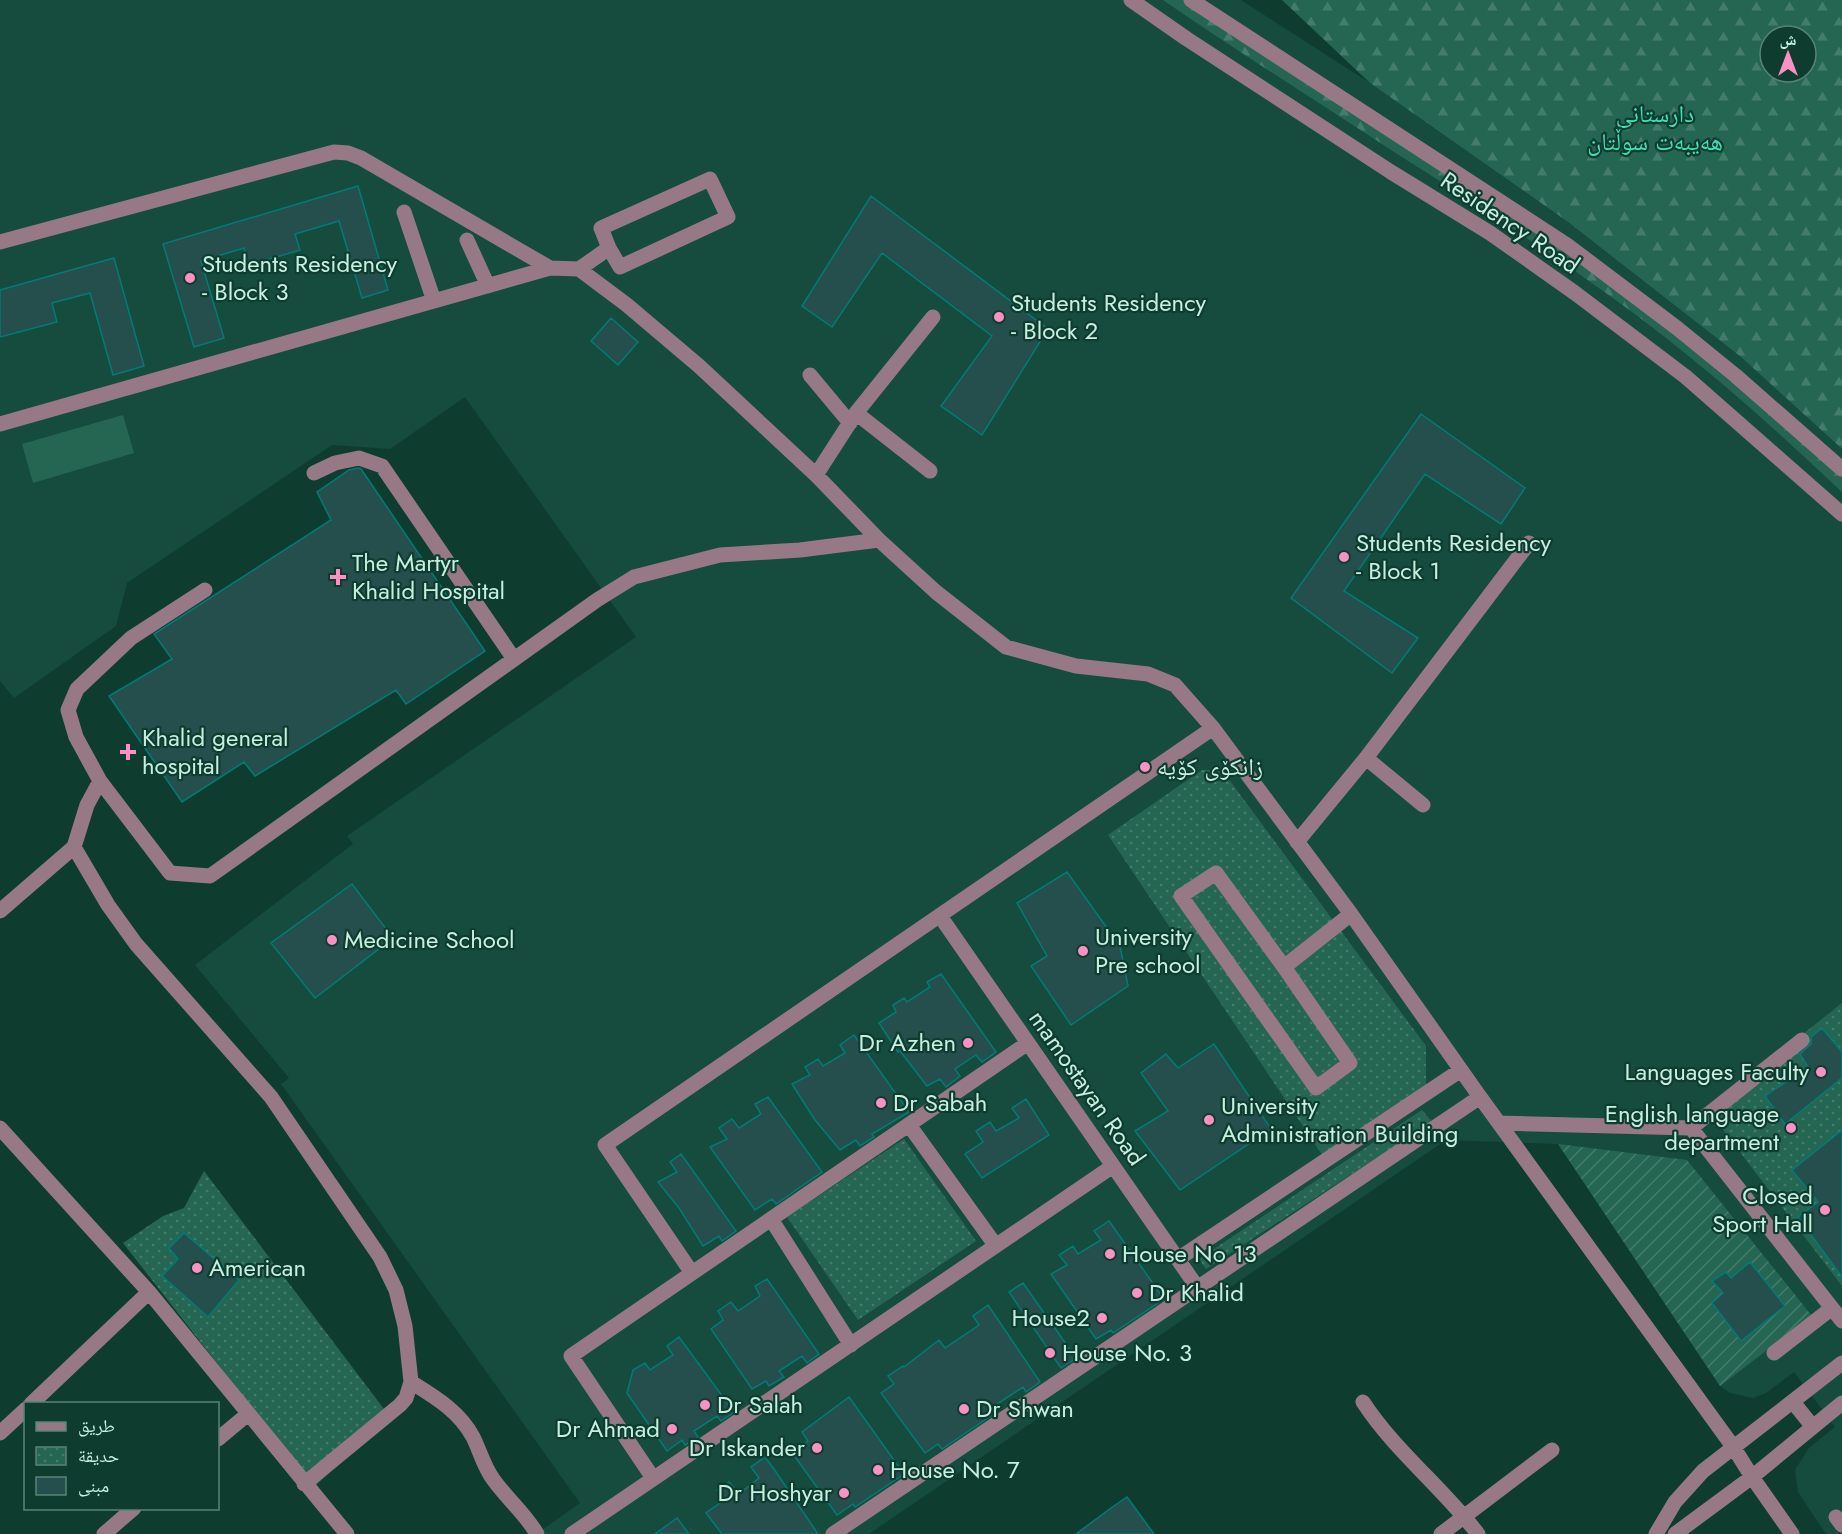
<svg xmlns="http://www.w3.org/2000/svg" width="1842" height="1534" font-family="Jost,'Noto Naskh Arabic',sans-serif">
	<defs>
		<pattern id="forest-firs" width="22" height="20" patternUnits="userSpaceOnUse" patternTransform="scale(1.5)"><rect width="22" height="20" fill="#256653"/><path d="M5 1l3.5 6h-7zM16 11l3.5 6h-7z" fill="#437c6b"/></pattern>
		<pattern id="park-dots" width="8" height="8" patternUnits="userSpaceOnUse" patternTransform="scale(1.5)"><rect width="8" height="8" fill="#256653"/><path d="M2 2h.1M6 6h.1" fill="none" stroke="#437c6b" stroke-width="1.8" stroke-linecap="round"/></pattern>
		<pattern id="garden-furrows" width="10" height="10" patternUnits="userSpaceOnUse" patternTransform="scale(1.5)"><rect width="10" height="10" fill="#256653"/><path d="M-1 1l2-2M0 10L10 0M9 11l2-2" fill="none" stroke="#437c6b"/></pattern>
	</defs>
	<rect width="100%" height="100%" fill="#0e3d30"/>
	<path fill="#164c3d" d="M0,0H1241L1370,83L1568,222L1741,357L1842,449V1534H1826L1798,1492L1795,1470L1809,1448L1835,1427L1794,1372L1766,1393L1753,1398L1730,1393L1720,1386L1558,1144L1446,1140L869,1534H545L542,1530L580,1503L281,1084L289,1078L195,965L353,844L347,836L636,637L465,397L390,449L332,445L127,583L116,626L14,698L0,681Z"/>
	<path fill="url(#forest-firs)" fill-rule="evenodd" d="M1163,0H1187L1500,201L1718,364L1842,476V492C1784,437 1724,383 1661,334C1578,270 1490,213 1402,157C1322,105 1242,54 1163,0Z
		M1282,0H1842V449L1741,357L1568,222L1370,83ZM1770,36H1806V72H1770Z"/>
	<path fill="url(#park-dots)" d="M1202,770H1222L1426,1046V1086L1323,1156L1108,835Z
		M1842,1003V1286L1708,1110Z
		M1422,1110L1432,1122L1206,1269L1199,1259Z
		M904,1139L976,1241L858,1320L787,1217Z
		M204,1171L390,1417L314,1487L123,1243L163,1216L184,1208Z"/>
	<path fill="url(#garden-furrows)" d="M1558,1144L1687,1160L1812,1316L1720,1386Z"/>
	<path fill="#256653" d="M123,415L134,453L33,483L22,444Z"/>
	<path fill="#254f4d" stroke="#007c78" stroke-width="1.5" d="M358,186L388,290L362,298L339,221L295,234L300,250L249,265L244,248L201,261L224,338L194,347L163,244Z
		M871,196L1048,329L982,435L941,406L992,336L882,253L832,327L802,306Z
		M114,258L144,366L113,375L90,293L52,303L57,322L0,337V290Z
		M611,318L638,342L618,365L591,341Z
		M1421,414L1525,488L1501,524L1425,474L1344,591L1418,638L1392,673L1291,598Z
		M358,468L361,469L485,651L406,704L396,690L255,776L244,762L182,802L109,696L172,659L154,634L331,520L317,492L349,470Z
		M1067,872L1120,946L1128,986L1071,1025L1031,966L1047,956L1017,903Z
		M352,884L393,938L315,998L271,943Z
		M941,974L996,1052L982,1062L976,1055L955,1069L960,1076L946,1087L940,1079L927,1086L900,1051L898,1052L879,1023L896,1012L893,1005L904,998L907,1002L930,987L927,982Z
		M1822,1028L1842,1052V1078L1785,1124L1765,1096L1808,1067L1800,1054L1811,1044V1037Z
		M854,1035L909,1112L872,1134L874,1137L860,1146L856,1140L840,1150L815,1120L792,1084L810,1075L805,1067L818,1059L823,1066L845,1053L840,1045Z
		M1214,1044L1271,1129L1180,1190L1135,1131L1168,1111L1141,1073L1166,1054L1178,1068Z
		M768,1097L822,1172L776,1204L772,1199L755,1210L710,1147L727,1139L719,1128L732,1119L739,1128L761,1114L755,1104Z
		M1026,1099L1049,1135L982,1178L965,1154L983,1142L976,1131L990,1122L996,1131L1019,1118L1012,1108Z
		M1842,1130V1277L1798,1217L1818,1202L1792,1170Z
		M681,1154L736,1231L722,1241L719,1236L703,1246L679,1208L658,1182L677,1172L670,1162Z
		M1109,1221L1164,1299L1113,1333L1111,1330L1096,1339L1051,1274L1067,1265L1059,1255L1073,1246L1078,1254L1101,1240L1094,1231Z
		M184,1233L239,1280L208,1317L162,1276L178,1259L169,1248Z
		M1750,1262L1785,1306L1741,1341L1712,1303L1723,1293L1712,1281L1726,1272L1731,1278Z
		M767,1279L819,1354L807,1363L802,1356L779,1371L784,1377L769,1386L766,1381L752,1389L711,1329L723,1320L718,1311L731,1302L738,1311L760,1296L755,1286Z
		M1023,1283L1076,1358L1061,1368L1009,1292Z
		M988,1305L1040,1382L1026,1392L1023,1387L988,1410L992,1415L942,1449L938,1444L925,1453L881,1393L894,1384L888,1376L903,1366L904,1367L939,1340L945,1348L979,1325L973,1316Z
		M679,1337L734,1412L721,1421L717,1416L694,1431L698,1437L685,1445L682,1440L667,1451L627,1393L633,1370L645,1363L650,1370L673,1355L667,1346Z
		M849,1397L904,1474L855,1507L853,1504L837,1515L793,1454L808,1441L802,1432Z
		M765,1457L776,1472L818,1534H722L706,1513L724,1500L717,1490L729,1482L739,1494L759,1478L751,1467Z
		M1127,1497L1154,1534H1076L1111,1508Z
		M677,1518L689,1534H655Z"/>
	<g fill="none" stroke-linecap="round" stroke-linejoin="round">
		<path stroke="#977986" stroke-width="15" d="M1131,0L1187,39L1391,172L1490,233L1575,293L1686,377L1842,514
			M1191,0L1567,245L1677,328L1736,376L1842,469
			M404,212L434,301
			M467,240L488,286
			M0,242L334,152L348,153L361,158L550,268
			M579,269L609,248L620,267L728,217L710,179L601,228L609,248
			M810,375L850,423
			M856,413L930,471
			M0,424L550,268L579,269L627,305L699,366L816,475L879,540L936,592L1006,647L1076,666L1148,674L1175,685L1213,728L1351,914L1461,1070
			M314,473L335,463L359,458L382,466L514,659
			M816,475L856,413L933,317
			M205,590L131,638L77,689L68,710L76,737L100,781L170,873L210,876L597,600L634,577L720,555L800,550L879,540
			M1366,758L1423,805
			M1297,842L1366,758L1529,543
			M74,847L108,905L136,944L271,1097L380,1257L396,1290L405,1326L411,1382L406,1398L400,1405L304,1484
			M0,911L74,847L87,805L100,781
			M940,916L1197,1287
			M1284,967L1350,1063L1316,1088L1181,896L1216,873L1284,967L1351,914
			M1480,1097L1734,1448L1752,1477L1792,1534
			M1499,1123L1691,1128L1842,1321
			M909,1125L996,1246
			M0,1128L149,1292L347,1534
			M1691,1128L1802,1040
			M771,1219L851,1345
			M692,1273L605,1145L1213,728
			M1774,1353L1832,1308
			M411,1382C435,1397 459,1411 473,1437C480,1451 484,1467 493,1479C507,1499 525,1513 537,1534
			M1363,1402C1395,1451 1442,1487 1478,1534
			M1793,1402L1813,1427
			M31,1404L149,1292
			M0,1433L26,1409
			M218,1439L248,1414
			M653,1478L571,1356L1028,1043
			M1836,1517L1842,1525
			M104,1534L134,1508
			M572,1534L1113,1166
			M833,1534L1480,1097L1461,1070L1178,1259
			M1441,1534L1552,1450
			M1656,1534L1675,1502L1703,1471L1842,1363
			M1675,1534L1752,1477L1842,1403"/>
	</g>
	<g fill="#fc8fc3" stroke="#0e3d30" stroke-width="2">
		<circle cx="190" cy="278" r="6"/>
		<circle cx="999" cy="317" r="6"/>
		<circle cx="1344" cy="557" r="6"/>
		<path d="M335 568h6v6h6v6h-6v6h-6v-6h-6v-6h6z"/>
		<path d="M125 743h6v6h6v6h-6v6h-6v-6h-6v-6h6z"/>
		<circle cx="1145" cy="767" r="6"/>
		<circle cx="332" cy="940" r="6"/>
		<circle cx="1083" cy="951" r="6"/>
		<circle cx="968" cy="1043" r="6"/>
		<circle cx="1821" cy="1072" r="6"/>
		<circle cx="881" cy="1103" r="6"/>
		<circle cx="1209" cy="1120" r="6"/>
		<circle cx="1791" cy="1128" r="6"/>
		<circle cx="1825" cy="1210" r="6"/>
		<circle cx="1110" cy="1254" r="6"/>
		<circle cx="197" cy="1268" r="6"/>
		<circle cx="1137" cy="1293" r="6"/>
		<circle cx="1102" cy="1318" r="6"/>
		<circle cx="1050" cy="1353" r="6"/>
		<circle cx="705" cy="1405" r="6"/>
		<circle cx="964" cy="1409" r="6"/>
		<circle cx="672" cy="1429" r="6"/>
		<circle cx="817" cy="1448" r="6"/>
		<circle cx="878" cy="1470" r="6"/>
		<circle cx="844" cy="1493" r="6"/>
	</g>
	<g text-anchor="middle" stroke-width="4.5" stroke-linejoin="round" paint-order="stroke">
		<g font-size="24" fill="#3be2b7" stroke="#0e3d30">
			<text x="1655" y="122">دارستانی<tspan x="1655" dy="28">هەیبەت سوڵتان</tspan></text>
		</g>
		<g font-size="24" fill="#c7efe0" stroke="#0e3d30">
			<text transform="translate(1510 223) rotate(34)" y="8">Residency Road</text>
			<text transform="translate(1087 1088) rotate(55)" y="8">mamostayan Road</text>
		</g>
		<g font-size="24" fill="#c7efe0" stroke="#0e3d30" text-anchor="start">
			<text x="202" y="272">Students Residency<tspan x="202" dy="28">- Block 3</tspan></text>
			<text x="1011" y="311">Students Residency<tspan x="1011" dy="28">- Block 2</tspan></text>
			<text x="1356" y="551">Students Residency<tspan x="1356" dy="28">- Block 1</tspan></text>
			<text x="352" y="571">The Martyr<tspan x="352" dy="28">Khalid Hospital</tspan></text>
			<text x="142" y="746">Khalid general<tspan x="142" dy="28">hospital</tspan></text>
			<text x="1157" y="775">زانکۆی کۆیە</text>
			<text x="1095" y="945">University<tspan x="1095" dy="28">Pre school</tspan></text>
			<text x="344" y="948">Medicine School</text>
			<text x="956" y="1051" text-anchor="end">Dr Azhen</text>
			<text x="1809" y="1080" text-anchor="end">Languages Faculty</text>
			<text x="893" y="1111">Dr Sabah</text>
			<text x="1221" y="1114">University<tspan x="1221" dy="28">Administration Building</tspan></text>
			<text x="1779" y="1122" text-anchor="end">English language<tspan x="1779" dy="28">department</tspan></text>
			<text x="1813" y="1204" text-anchor="end">Closed<tspan x="1813" dy="28">Sport Hall</tspan></text>
			<text x="1122" y="1262">House No 13</text>
			<text x="209" y="1276">American</text>
			<text x="1149" y="1301">Dr Khalid</text>
			<text x="1090" y="1326" text-anchor="end">House2</text>
			<text x="1062" y="1361">House No. 3</text>
			<text x="717" y="1413">Dr Salah</text>
			<text x="976" y="1417">Dr Shwan</text>
			<text x="660" y="1437" text-anchor="end">Dr Ahmad</text>
			<text x="805" y="1456" text-anchor="end">Dr Iskander</text>
			<text x="890" y="1478">House No. 7</text>
			<text x="832" y="1501" text-anchor="end">Dr Hoshyar</text>
		</g>
	</g>
	<rect x="24" y="1402" width="195" height="108" fill="#0e3d30" stroke="#588476" stroke-width="1.5"/>
	<rect x="36" y="1422" width="30" height="9" fill="#977986" stroke="#588476" stroke-width="1.5"/>
	<text x="78" y="1432" font-size="18" fill="#c7efe0">طريق</text>
	<rect x="36" y="1447" width="30" height="18" fill="url(#park-dots)" stroke="#588476" stroke-width="1.5"/>
	<text x="78" y="1462" font-size="18" fill="#c7efe0">حديقة</text>
	<rect x="36" y="1477" width="30" height="18" fill="#254f4d" stroke="#588476" stroke-width="1.5"/>
	<text x="78" y="1492" font-size="18" fill="#c7efe0">مبنى</text>
	<g transform="translate(1788 54)"><circle r="28" fill="#0e3d30" stroke="#588476" stroke-width="1.5"/>
	<path d="M0-4.5L10 22L0 15L-10 22Z" fill="#fc8fc3"/>
	<text y="-9" font-size="16" font-weight="bold" text-anchor="middle" fill="#c7efe0">ش</text>
	</g>
</svg>
